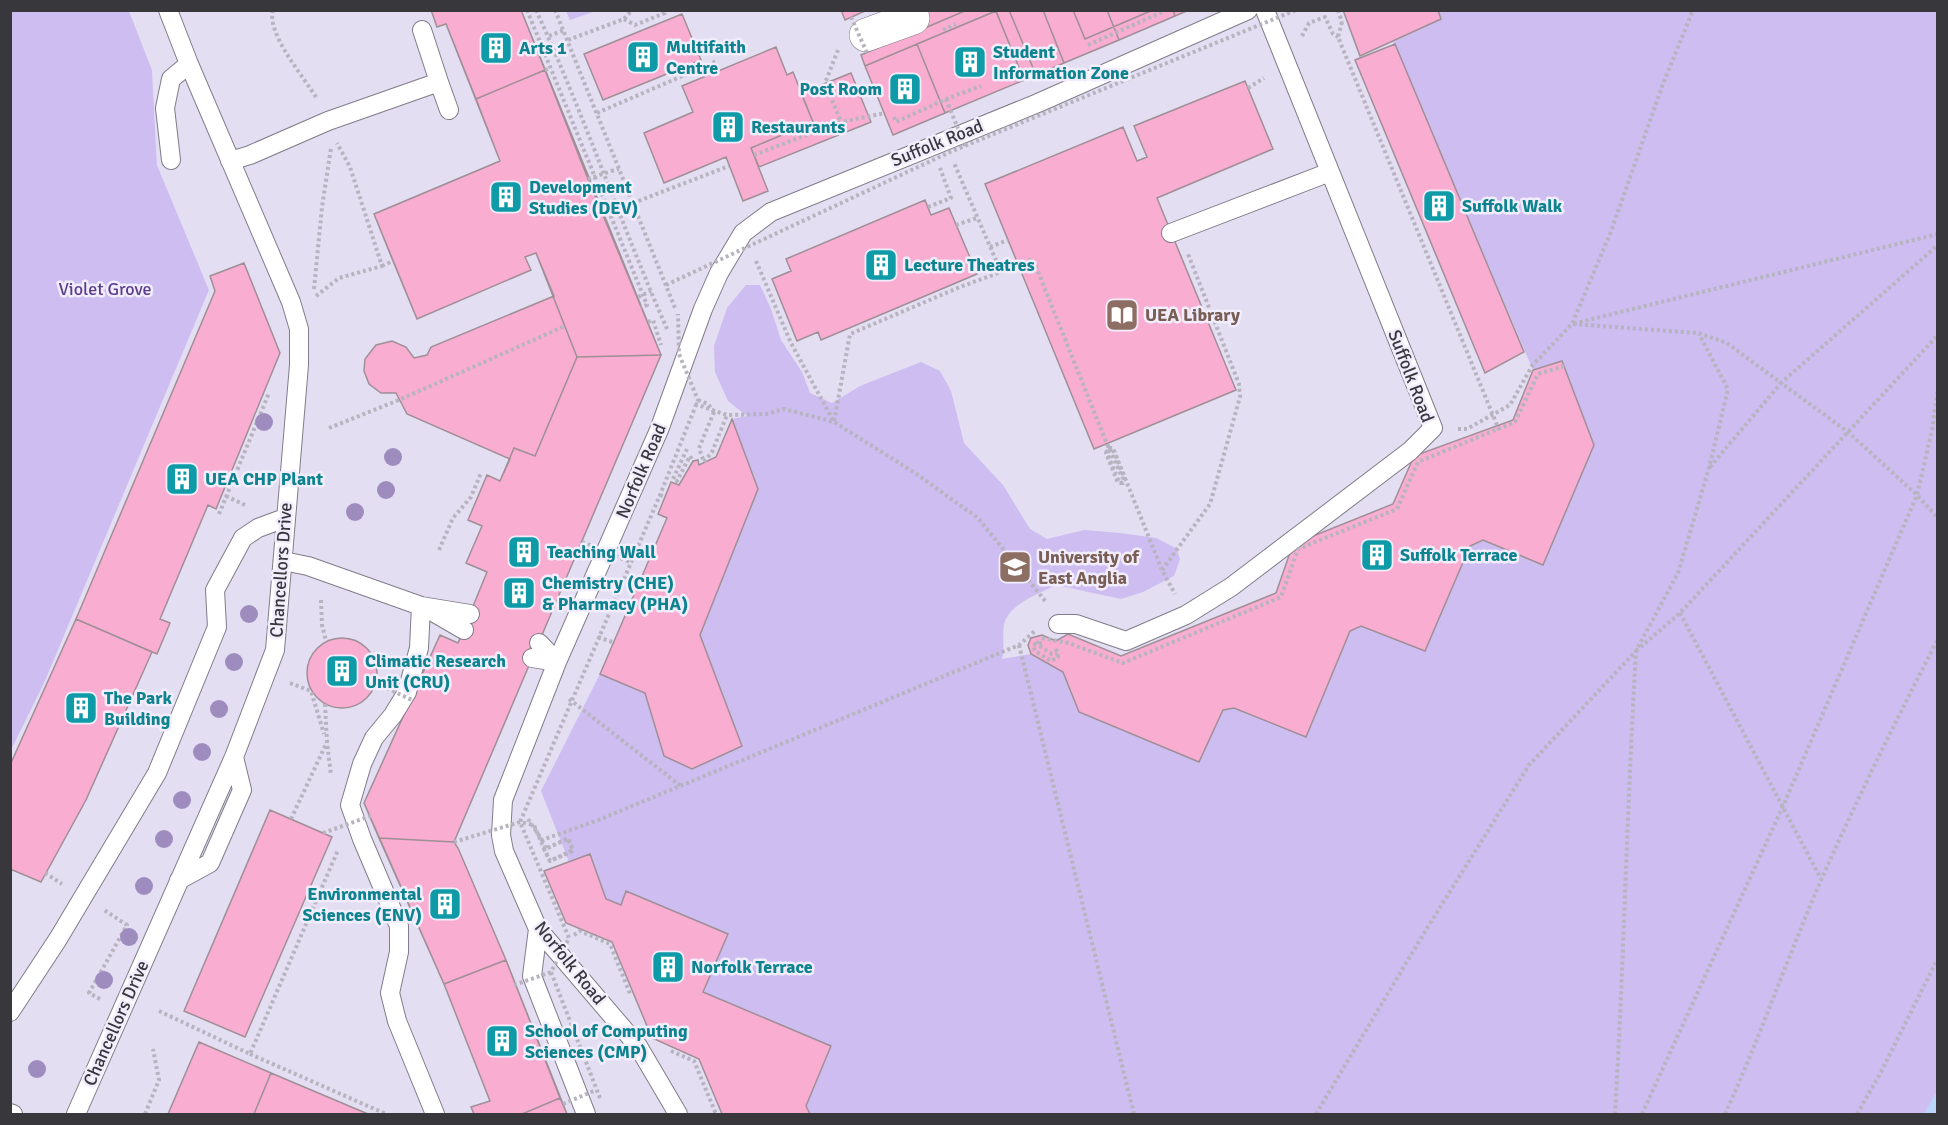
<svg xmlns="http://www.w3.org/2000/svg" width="1948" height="1125" font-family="Signika,sans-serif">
	<rect width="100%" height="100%" fill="#f1edfc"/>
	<path fill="#e4def3" d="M129,11H1937V1114H11L10,750L45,681L209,290L157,165L152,70Z"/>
	<path fill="#cdbdf0" d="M11,10L129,11L152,70L157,165L209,290L45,681L11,750Z
		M566,11H596L570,20Z
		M1438,11H1937L1938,1091L1924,1114H810L806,1106L831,1046L703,992L626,892L621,905L606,899L590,854L569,862L541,791L600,674L645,693L692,769L742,746L700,635L758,489L732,419L747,416L728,401L715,372L714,346L727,308L746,285H760L771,309L781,340L802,372L810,393L832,403L860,386L921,362L940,371L951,391L964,443L1003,485L1030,529L1047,539L1084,530L1120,533L1156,538L1176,548L1180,559L1174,576L1143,592L1121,599L1056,585C1039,594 1008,604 1004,625C1002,637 1005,646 1002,659L1031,654L1063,672L1199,762L1223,710L1234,708L1306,737L1350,631L1361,626L1425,651L1470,546L1483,540L1562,361L1533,370L1393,42L1441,19Z"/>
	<path fill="#bbd4f9" d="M1937,1091V1114H1924Z"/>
	<path fill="#f8add1" stroke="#9f8f96" stroke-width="1.5" d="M431,10H521L545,70L476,99L446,24L437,27Z
		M431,10H521L661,355L454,842L458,848L506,960L567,1114H474L471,1107L490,1101L444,984L364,803L440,635L458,643L487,572L466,563L482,526L468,520L487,475L500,481L510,459L407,414L396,393H381L369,384L364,371L365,359L376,345L392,341L406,347L414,358L427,355L431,347L554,296L536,253L525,257L531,270L417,319L374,214L500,161L446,24L437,27Z
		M841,10H867L845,20Z
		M910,10H967L918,31Z
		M967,10H998L865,66L861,55Z
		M998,10H1009L1036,75L1024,80L996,11Z
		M1009,10H1043L1064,63L1036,75Z
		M1043,10H1107L1119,40L1064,63Z
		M1073,10H1153L1085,39Z
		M1107,10H1173L1175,16L1119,40Z
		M1173,10H1189L1175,16Z
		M1343,10H1438L1441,19L1360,56Z
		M1343,10H1438L1441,19L1360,56Z
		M996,11L1024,80L945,113L917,44Z
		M682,14L701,60L603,100L584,54Z
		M917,44L945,113L893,135L865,66Z
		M1395,44L1524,352L1485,373L1355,60Z
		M776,47L787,75L793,72L813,122L751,148L768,191L743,201L726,157L664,183L644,133L693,112L682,86Z
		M545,70L588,179L661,355L577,357L536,253L525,257L531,270L417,319L393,261L374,214L500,161L476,99Z
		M851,73L871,122L759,167L751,148L813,122L801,93Z
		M1245,81L1273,149L1157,198L1236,390L1094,449L985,184L1123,127L1137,161L1147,157L1134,126Z
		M925,200L931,215L949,208L977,274L821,340L818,332L797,341L772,279L791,271L786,259Z
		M244,263L280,353L216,509L208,505L160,619L170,623L157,654L76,619L215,291L210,276Z
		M661,355L454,842L379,838L364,803L440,635L458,643L487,572L466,563L482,526L468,520L487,475L500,481L514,448L535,456L577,357Z
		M1562,361L1594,445L1543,565L1483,540L1470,546L1425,651L1361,626L1350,631L1306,737L1234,708L1223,710L1199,762L1079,712L1063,672L1031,654L1028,645L1031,638L1042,635L1056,641L1068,634L1121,656L1276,593L1293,544L1393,504L1414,456L1513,420L1533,370Z
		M732,419L758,489L700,635L742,746L692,769L664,756L645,693L600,674L667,518L658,514L671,482L679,485L693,461L698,460L699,465L716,457Z
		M76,619L152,652L86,800L41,882L10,869V765Z
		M307 673a35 35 0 1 1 70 0a35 35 0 1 1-70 0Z
		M270,810L332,837L245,1037L184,1011Z
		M379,838L454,842L458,848L506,960L444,984Z
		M590,854L606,899L621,905L626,891L728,934L703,992L831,1046L806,1106L810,1114H722L699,1059L652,1038L612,942L566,923L544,871Z
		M506,960L560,1098L522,1114H474L471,1107L490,1101L444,984Z
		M199,1042L271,1073L254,1114H168Z
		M271,1073L368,1114H254Z
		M560,1098L567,1114H522Z"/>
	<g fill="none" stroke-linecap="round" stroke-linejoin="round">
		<defs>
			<path id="lane" d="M422,30L439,82
				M171,160L165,108L171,79L189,64
				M230,161L250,155L328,121L439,82L449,110
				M1171,233L1330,172
				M283,561L308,566L421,606L470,614
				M421,606L419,648L407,692L393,715L374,738L362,764L350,805L362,839L399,926V952L390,993L397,1021L435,1114
				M433,612L464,630
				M1058,624H1076L1126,641L1186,615L1231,587L1410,451L1433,428L1265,10
				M539,643L557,662
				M532,658L557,662
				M179,880L210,863L242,790L234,757
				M538,929L532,976L586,1114
				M10,1012L58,939L157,773L217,627L215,590L243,538L258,528L285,518
				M10,1113L13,1114
				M76,1114L234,757L275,650L299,365V329L291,302L189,64L168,10
				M678,1114L638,1046L538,929L504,851L501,835L503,800L557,662L659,430L703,309L719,273L743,233L771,212L1038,103L1248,10"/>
			<path id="street" d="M866,35L913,18"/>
		</defs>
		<use href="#lane" stroke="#807c89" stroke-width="20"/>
		<use href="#street" stroke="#807c89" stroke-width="34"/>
		<path stroke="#b7b3bf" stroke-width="4" stroke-dasharray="3 3" stroke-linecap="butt" d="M273,10C266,34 305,78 317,99
			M527,10L647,305L641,307
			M536,10C584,115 621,224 667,329
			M555,10L675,308
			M1338,10L1342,22
			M624,19L635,25L665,13L666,10
			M943,30L956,24
			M549,36L564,30
			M1302,36L1309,23L1325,17L1333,34L1338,37
			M568,40L624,19L632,10
			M1088,45L1167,10
			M838,50L825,83L841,122
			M961,56L968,53
			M545,70L551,68
			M1248,88L1264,78
			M597,113L717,61
			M894,117L896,122L946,99L981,86
			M754,155L841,122L885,113
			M611,171L619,169
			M633,203L729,166
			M928,207L951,198L940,168
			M956,225L977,218
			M1938,234L1572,324L1698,333L1727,343L1781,383L1938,245
			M990,247L1008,240
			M756,261L791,343L834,422L850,334L960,287L1001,272L954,163
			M382,266L393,261
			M1001,272L1033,259L1107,444L1123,479L1122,483H1118L1106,453L1108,448H1112L1125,479L1123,483L1119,482L1107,453L1108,448H1113L1162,570L1175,594
			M314,289L322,207L331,148
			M316,296L339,278L382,266L350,167L337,143
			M638,297L651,291
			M648,322L653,320L661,345
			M695,404L727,415L766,414L784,409L834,422L915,473L978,518L1046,602
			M714,412L699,448L704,462L712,452L727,415
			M329,428L399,400L565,326
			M1458,429H1467L1510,405L1532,366L1572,324L1610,234L1663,84L1693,10
			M687,449L673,479L677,481L690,456L693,461
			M1710,467L1781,383L1848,432L1917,495L1938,518
			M660,495L665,497
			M226,496L247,506
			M219,514L269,393
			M439,550L453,518L471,497L481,473
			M1162,570L1210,504L1240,397L1239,384L1188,254
			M321,600L322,625L326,641
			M1680,613L1821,879
			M598,637L615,643
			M1037,641L1038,645L1052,654L1057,653
			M1042,643L1033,645L1035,651L1051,661L1058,657L1056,648
			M1019,645L1134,1114
			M1638,647L1678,573L1709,468L1728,389L1699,334
			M1636,651L1680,613L1938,335
			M290,683L311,691L324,734
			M569,699L681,786
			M325,704L327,742L331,775
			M291,819L326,744
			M528,819L542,840L601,819L1019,645L1035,631
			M542,840L546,849L568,838L573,850L571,852L550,861L544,849L568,839L573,850L550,861L542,844
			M45,873L62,884
			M574,935L580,931L610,944L631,996
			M100,999L89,993L127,925L104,910
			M159,1011L250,1054L338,850
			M671,1051L694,1061L716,1114
			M250,1054L386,1114
			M145,1114L159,1080L153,1049
			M1316,1114L1421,938L1529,765L1636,651C1627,805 1624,960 1615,1114
			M1642,1114L1783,806L1917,495L1932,430L1938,388
			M1725,1114C1760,1037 1788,956 1822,878C1858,797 1897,718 1938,639
			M1857,1114L1881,1072L1938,958"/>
		<use href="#lane" stroke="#fff" stroke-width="18"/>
		<use href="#street" stroke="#fff" stroke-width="33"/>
		<path stroke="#b7b3bf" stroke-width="4" stroke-dasharray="3 3" stroke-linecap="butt" d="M851,17L867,53
			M1342,22L1338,37L1499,430
			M946,99L965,146
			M588,179L611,171
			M666,285L950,152L1296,10
			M698,400L708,404L714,412
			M582,542L630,562
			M1042,638L1068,643L1123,663L1281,597L1298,549L1397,509L1418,462L1515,422L1538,374L1564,366
			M376,683L412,700
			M323,833L371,816
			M454,842L520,822L534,825L542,844
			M514,985L551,972
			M600,1098L551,972L569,938L520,822L660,495L698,400L679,354L678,314
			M563,1104L596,1090"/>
	</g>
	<g fill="#9e8cbe">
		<circle cx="264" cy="422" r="9"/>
		<circle cx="393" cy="457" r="9"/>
		<circle cx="386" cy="490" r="9"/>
		<circle cx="355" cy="512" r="9"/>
		<circle cx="249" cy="614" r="9"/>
		<circle cx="234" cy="662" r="9"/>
		<circle cx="219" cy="709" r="9"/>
		<circle cx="202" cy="752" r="9"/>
		<circle cx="182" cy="800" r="9"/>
		<circle cx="164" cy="839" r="9"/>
		<circle cx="144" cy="886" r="9"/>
		<circle cx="129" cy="937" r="9"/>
		<circle cx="104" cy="980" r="9"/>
		<circle cx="37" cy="1069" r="9"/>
	</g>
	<defs>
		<symbol id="building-square" viewBox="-11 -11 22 22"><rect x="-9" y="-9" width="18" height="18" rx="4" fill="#0f9aa8" stroke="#f1edfc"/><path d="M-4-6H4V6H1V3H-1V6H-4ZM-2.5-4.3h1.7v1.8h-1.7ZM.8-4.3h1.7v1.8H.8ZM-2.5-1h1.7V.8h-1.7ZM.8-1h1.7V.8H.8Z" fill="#fff"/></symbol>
		<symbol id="library-square" viewBox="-11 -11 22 22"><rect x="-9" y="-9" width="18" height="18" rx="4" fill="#8d6e63" stroke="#f1edfc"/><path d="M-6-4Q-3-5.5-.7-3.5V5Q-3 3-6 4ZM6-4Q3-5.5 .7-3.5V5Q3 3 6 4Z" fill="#fff"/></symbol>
		<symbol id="university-square" viewBox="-11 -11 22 22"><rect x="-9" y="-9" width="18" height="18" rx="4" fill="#8d6e63" stroke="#f1edfc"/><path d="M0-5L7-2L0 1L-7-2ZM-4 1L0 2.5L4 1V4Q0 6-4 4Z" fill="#fff"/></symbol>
	</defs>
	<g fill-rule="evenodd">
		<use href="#building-square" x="477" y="29" width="38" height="38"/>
		<use href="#building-square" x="624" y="38" width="38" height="38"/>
		<use href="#building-square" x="951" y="43" width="38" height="38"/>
		<use href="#building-square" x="886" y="70" width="38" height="38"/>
		<use href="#building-square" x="709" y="108" width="38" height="38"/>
		<use href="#building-square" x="487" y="178" width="38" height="38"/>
		<use href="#building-square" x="1420" y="187" width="38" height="38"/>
		<use href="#building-square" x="862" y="246" width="38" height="38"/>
		<use href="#library-square" x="1103" y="296" width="38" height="38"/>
		<use href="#building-square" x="163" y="460" width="38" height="38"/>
		<use href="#building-square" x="505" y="533" width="38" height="38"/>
		<use href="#building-square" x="1358" y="536" width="38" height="38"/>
		<use href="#university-square" x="996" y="548" width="38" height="38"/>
		<use href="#building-square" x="500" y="574" width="38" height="38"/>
		<use href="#building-square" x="323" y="652" width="38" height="38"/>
		<use href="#building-square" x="62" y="689" width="38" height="38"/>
		<use href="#building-square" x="426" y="885" width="38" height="38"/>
		<use href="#building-square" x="649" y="948" width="38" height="38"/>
		<use href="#building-square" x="483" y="1022" width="38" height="38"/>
	</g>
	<g text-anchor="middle" stroke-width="5" stroke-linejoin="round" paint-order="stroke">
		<g font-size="18" font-weight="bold" fill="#0d838f" stroke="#f1edfc" text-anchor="start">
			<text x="666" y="53">Multifaith<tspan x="666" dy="21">Centre</tspan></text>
			<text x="519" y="54">Arts 1</text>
			<text x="993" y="58">Student<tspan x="993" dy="21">Information Zone</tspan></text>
			<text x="882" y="95" text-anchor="end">Post Room</text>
			<text x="751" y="133">Restaurants</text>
			<text x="529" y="193">Development<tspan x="529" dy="21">Studies (DEV)</tspan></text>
			<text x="1462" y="212">Suffolk Walk</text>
			<text x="904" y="271">Lecture Theatres</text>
			<text x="205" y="485">UEA CHP Plant</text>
			<text x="547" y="558">Teaching Wall</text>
			<text x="1400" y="561">Suffolk Terrace</text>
			<text x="542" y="589">Chemistry (CHE)<tspan x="542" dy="21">&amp; Pharmacy (PHA)</tspan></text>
			<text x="365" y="667">Climatic Research<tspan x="365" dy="21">Unit (CRU)</tspan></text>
			<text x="104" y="704">The Park<tspan x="104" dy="21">Building</tspan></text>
			<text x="422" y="900" text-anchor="end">Environmental<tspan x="422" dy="21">Sciences (ENV)</tspan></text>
			<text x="691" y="973">Norfolk Terrace</text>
			<text x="525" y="1037">School of Computing<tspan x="525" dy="21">Sciences (CMP)</tspan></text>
		</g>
		<g font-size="18" fill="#38373c" stroke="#f1edfc">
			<text transform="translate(937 143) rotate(-22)" y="6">Suffolk Road</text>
			<text transform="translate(1411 376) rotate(69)" y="6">Suffolk Road</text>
			<text transform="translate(641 471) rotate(-67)" y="6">Norfolk Road</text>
			<text transform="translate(281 570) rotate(-86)" y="6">Chancellors Drive</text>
			<text transform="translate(570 963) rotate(51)" y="6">Norfolk Road</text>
			<text transform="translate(116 1023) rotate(-66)" y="6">Chancellors Drive</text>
		</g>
		<g font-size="18" fill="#5b3c8c" stroke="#f1edfc">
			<text x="105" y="295">Violet Grove</text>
		</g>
		<g font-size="18" font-weight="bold" fill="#785e54" stroke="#f1edfc" text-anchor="start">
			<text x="1145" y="321">UEA Library</text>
			<text x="1038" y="563">University of<tspan x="1038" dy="21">East Anglia</tspan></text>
		</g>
	</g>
	<rect width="1948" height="1125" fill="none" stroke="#38373c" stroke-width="24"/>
</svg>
